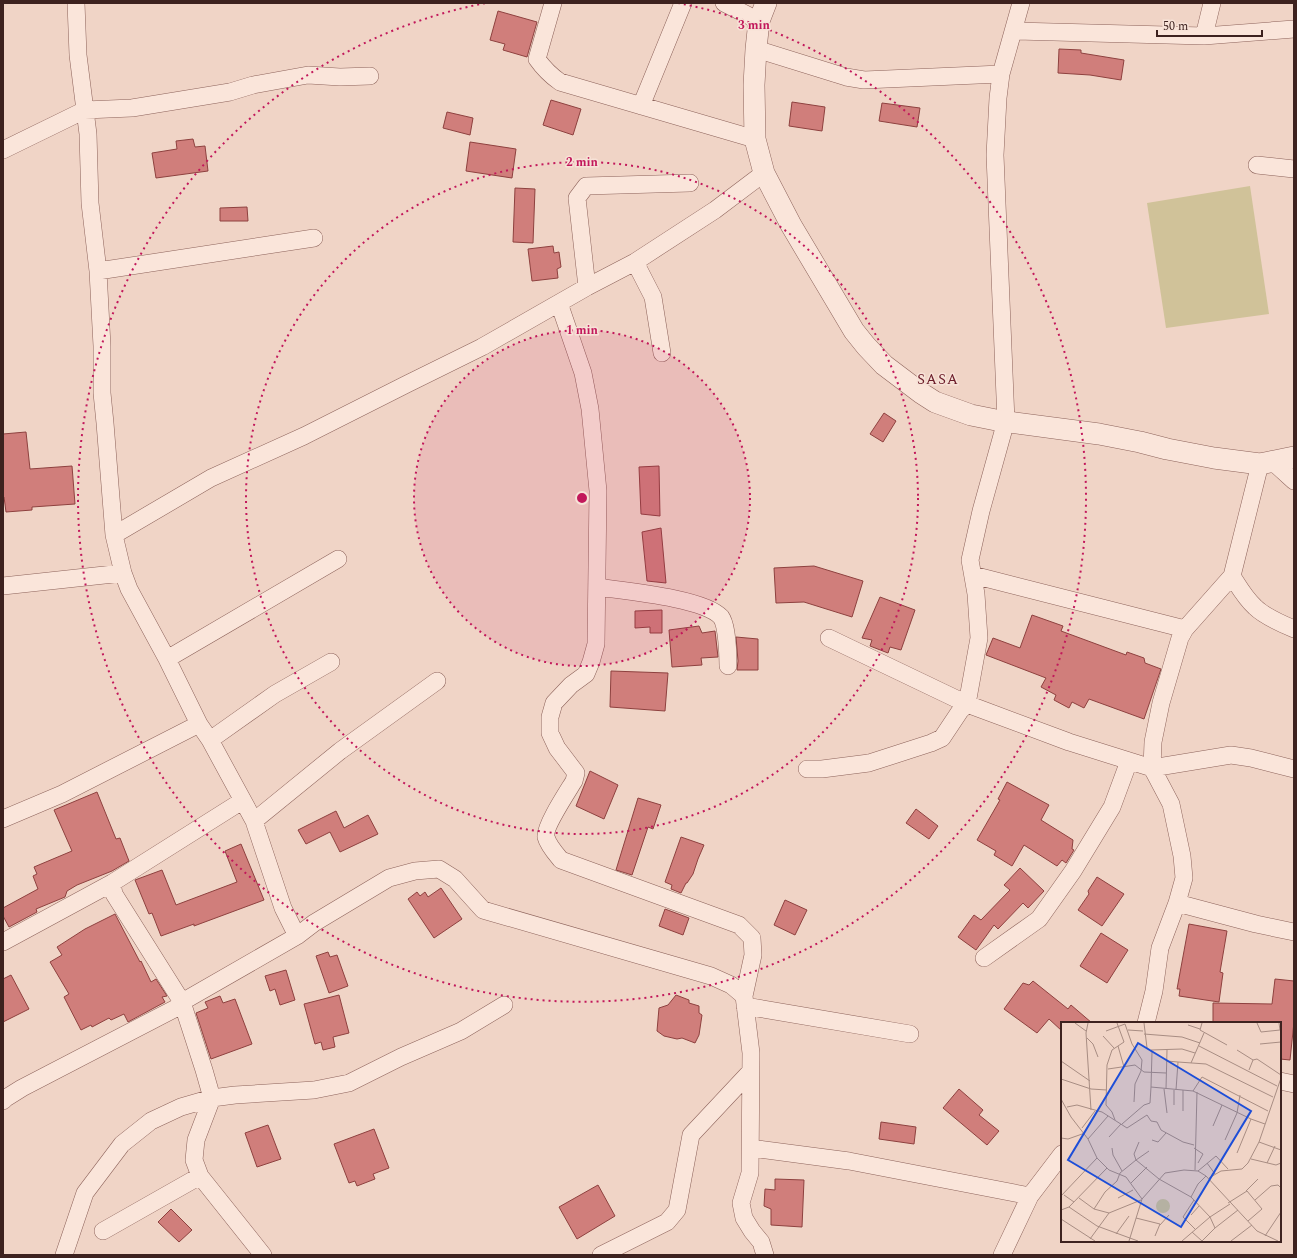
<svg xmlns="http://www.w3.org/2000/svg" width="1297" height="1258" font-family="Spectral,serif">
	<rect width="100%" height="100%" fill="#f0d4c6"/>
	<path fill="#d0c299" d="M1250,186L1269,314L1166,328L1147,203Z"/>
	<path fill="#d07e7b" stroke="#8e413f" d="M498,11L537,22L527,57L503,50L505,44L490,40Z
		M1059,49L1081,50V53L1124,60L1121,80L1090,75L1058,73Z
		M551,100L581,109L573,135L543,125Z
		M792,102L825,107L822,131L789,126Z
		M882,103L920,108L917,127L879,121Z
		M447,112L473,118L470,135L443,128Z
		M193,139L195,147L205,146L208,171L156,178L152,153L177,149L176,141Z
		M470,142L516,149L512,178L466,171Z
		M515,188L535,189L533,243L513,242Z
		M247,207L248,221H220V208Z
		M553,246L554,253L559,252L561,267L557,269L558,278L532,281L528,249Z
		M884,413L896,421L883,442L870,434Z
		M26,432L30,469L72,466L75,504L32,507V510L6,512L4,497H3V434Z
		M659,466L660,516L641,514L639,467Z
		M661,528L666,583L647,581L642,532Z
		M814,566L863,581L852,617L804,602L776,603L774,568Z
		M880,597L915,610L901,650L890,647L888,653L870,646L872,640L862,638Z
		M662,610V633H650V627L635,628V611Z
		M1032,615L1063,626L1061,631L1126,655L1127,652L1144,658L1145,663L1161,669L1144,719L1089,699L1084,708L1072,702L1069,708L1054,700L1056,695L1041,687L1046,678L986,655L993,638L1020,648Z
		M699,626L702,633L715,631L718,657L701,658L702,665L672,667L669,630Z
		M736,637L758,639V670H737L738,661Z
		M611,671L668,673L665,711L610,707Z
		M590,771L618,785L604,819L576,806Z
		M1007,782L1049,805L1041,820L1073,840L1072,849L1074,850L1066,863L1062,860L1057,866L1024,845L1012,866L994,855L996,851L977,840L1000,800L998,799Z
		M97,792L116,839L120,838L129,861L112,871L77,885L67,891L65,897L36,909L37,912L9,927L3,916V908L38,889L33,876L37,874L34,867L72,851L54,810Z
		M638,798L661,805L653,829L648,827L632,875L616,870Z
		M916,809L938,826L929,839L906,823Z
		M336,811L344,828L368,815L378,834L340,852L330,832L306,844L298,830Z
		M681,837L704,845L698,859L693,874L687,883H686L681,893L671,889L672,885L665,882Z
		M241,844L264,900L194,926V924L161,936L152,913L149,914L135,880L162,870L176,905L237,882L225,851Z
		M1020,868L1044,891L1028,908L1023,903L998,929L994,925L976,950L958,937L974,915L981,920L1010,890L1004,885Z
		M1097,877L1124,894L1102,926L1078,910L1089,894L1088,891Z
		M441,888L462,919L434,938L408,899L417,892L420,896L425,892L428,897Z
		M785,900L807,910L795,935L774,925Z
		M665,909L689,918L683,935L659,926Z
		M115,914L140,962L141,961L151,982L156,979L167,996L162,997L165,1002L128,1022L124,1014L111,1020L109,1018L92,1027L91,1025L81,1030L64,997L69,994L50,962L62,955L57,947L85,929Z
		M1189,924L1227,931L1220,972L1223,973L1219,1002L1179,996L1180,989H1177Z
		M1101,933L1128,950L1107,983L1080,966Z
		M328,952L330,957L337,955L348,986L329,993L316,956Z
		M286,970L295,1000L280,1005L275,989L270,991L265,976Z
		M11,975L29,1009L3,1022V979Z
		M1275,979L1294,981V1022L1290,1060L1280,1059V1023H1213V1003L1272,1004Z
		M1033,981L1068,1009L1071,1005L1092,1023H1062V1031L1049,1019L1037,1033L1004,1009L1023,983L1029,985Z
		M339,995L349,1033L333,1037L335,1047L323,1050L321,1042L315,1044L304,1004Z
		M676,995L689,1000V1003L699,1006V1013L702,1015L699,1035L695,1043L682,1038L677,1039L664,1036L657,1031L659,1008L668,1005Z
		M220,996L223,1003L235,999L252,1044L211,1059L196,1013L208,1008L205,1002Z
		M959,1089L983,1110L979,1115L999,1131L987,1145L943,1108Z
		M881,1122L916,1127L914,1144L879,1139Z
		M268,1125L281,1159L257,1167L245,1133Z
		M374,1129L389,1168L373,1174L375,1179L357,1186L355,1181L349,1183L334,1144Z
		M775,1179L804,1180L802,1227L771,1225V1209L764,1206L765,1189L775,1190Z
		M598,1185L615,1216L577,1239L559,1207Z
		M171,1209L192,1230L179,1242L158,1222Z"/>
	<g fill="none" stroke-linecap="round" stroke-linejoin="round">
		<defs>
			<path id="minor" d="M76,3L78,55L88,134L90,203L98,271L102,346V393L105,423L114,535L123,573L129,589L167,659L199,724L210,740L254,821L283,908L297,936L314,923L389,878L415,871L439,869L455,879L483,910L711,976L731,985L744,996
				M553,3L537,59C544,69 550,75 560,82L755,139
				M724,3L759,21
				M1013,31L1204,36L1212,3
				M1204,36L1294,29
				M756,49L846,77L864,80L1001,74
				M641,106L683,3
				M3,150L85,110L132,108L230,92L253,85L308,75L340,77L370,76
				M1257,165L1294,169
				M635,262L653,297L662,353
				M98,271L314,238
				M587,287L577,198L586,186L690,183
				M559,303L583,373L590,409L598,491L596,644L591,662L586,674L571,685L554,703L550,717V733L557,748L576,773L574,781C568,791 544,827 546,837C548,845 556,854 561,860L739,925L752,938L753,955L744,996L751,1053L750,1173L741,1203L744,1218L752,1231L761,1242L765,1255
				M1272,461L1294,481
				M114,535L211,478L304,436L407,384L482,347L587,287L635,262L715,210L764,173
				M973,575L1185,629
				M1232,576C1239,587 1245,598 1255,607C1264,616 1282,624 1294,629
				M3,586L123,573
				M597,587C624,591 704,598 721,617C727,625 728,655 728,666
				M829,638L967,704L979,638L976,594L970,560L981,511L1006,421L995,155L998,98L1001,74L1021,3
				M167,659L338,559
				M210,740L275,694L331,662
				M807,769H822L869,763L931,743L942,738L960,711L967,704L1069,742L1152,768L1231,755L1251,758L1294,769
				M3,819L62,794L199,724
				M254,821L340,751L437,681
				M112,883L114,894L182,1002L204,1070L212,1098L196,1140L194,1160L200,1176L263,1255
				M1177,903L1256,924L1294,932
				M3,942L112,883L242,801
				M984,958L1039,919L1073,871L1112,807L1129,761
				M745,1006L910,1034
				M1146,1023L1154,991L1160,948L1177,903L1184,878L1182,856L1171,804L1152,768L1153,742L1161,703L1180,638L1185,629L1232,576L1260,464
				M1280,1081L1294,1084
				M3,1101L6,1098L22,1088L178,1007L182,1002L297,936
				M751,1148L849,1161L1030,1196
				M103,1231L200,1176
				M64,1255L85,1193L122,1144L151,1121L181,1107L212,1098L235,1095L314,1090L349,1083L401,1057L461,1031L504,1005
				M601,1255L667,1222L677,1210L691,1135L750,1072
				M1002,1255L1030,1196L1062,1154"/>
			<path id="tertiary" d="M766,3L759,21L756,49L754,85L755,139L764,173L791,225L854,331L866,346L884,365L921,393L935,402L971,415L1001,421L1099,434L1140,442L1167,449L1214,458L1260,464L1294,457"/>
		</defs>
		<use href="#minor" stroke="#8d635b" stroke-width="18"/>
		<use href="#tertiary" stroke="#8d635b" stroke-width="22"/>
		<use href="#minor" stroke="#fae5da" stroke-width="17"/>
		<use href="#tertiary" stroke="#fae5da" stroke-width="21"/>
	</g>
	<circle cx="582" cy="498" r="168" fill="#c2185b" fill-opacity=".12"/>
	<g fill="none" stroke="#c2185b" stroke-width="2" stroke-dasharray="2 4">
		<circle cx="582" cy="498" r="168"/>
		<circle cx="582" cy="498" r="336"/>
		<path d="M678 3A504 504 0 1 1 486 3"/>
	</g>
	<g text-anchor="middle" stroke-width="3" stroke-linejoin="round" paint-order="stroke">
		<g font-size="15" letter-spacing="1" fill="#6b1c29" stroke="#f7e2d7">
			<text x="938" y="384">SASA</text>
		</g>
	</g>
	<g transform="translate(1061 1022)">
		<rect width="220" height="220" fill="#f0d4c6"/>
		<path d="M95 184a7 7 0 1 1 14 0a7 7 0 1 1-14 0Z" fill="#d0c299"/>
		<path fill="none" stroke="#a88d83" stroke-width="1" d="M14,1L25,9M27,1L25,11L30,88M83,1L86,26L91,30L90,65M141,1L139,8L166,23M196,1L200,10L219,8L218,1M127,3L139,7M67,8L82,9M45,9L64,2L71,22L81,38L80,49L74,62L73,80M83,12L121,15L139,21M42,14L53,26M26,16L32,22L37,35M199,22L220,20M57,24L63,45M138,24L216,64M90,28L121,27L134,31M176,28L192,38M0,39L29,59M106,39L117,40L115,68M117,40L145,42L212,75M130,41L143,11M47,47L74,43L83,50L105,51M188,48L192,38L196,37L220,53M0,57L30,67L46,68M103,67L106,91M105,67L106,28M113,68V83M132,69L141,55L207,89M0,77L10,95L27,117L36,136L48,148L65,155L81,177M6,85L16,83L41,90L66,106L86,93L90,99L96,100L100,108L122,120L133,123M122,89V68M54,98L51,90L45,83L46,43L51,28L63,20L56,1M61,102L83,83L89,81L90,65L132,69L190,97M152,104L161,83M21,106L34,89M48,115L60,102M0,116L7,117L24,111M27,117L47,94M91,118L97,120L105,111M164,118L176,91L179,73M198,120L220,128M51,126L52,133L61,149M133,126L142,132L137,141M88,129L75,138L98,157L130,175L149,195L154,206L177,188M176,131L190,97L204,102M190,137L215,143L220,141M146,141L154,152M206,141L214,124M134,148L136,70M137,149L155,134L167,147M148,156L160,149L181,147L187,141L198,120L220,56M70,161L86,145M185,169L197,157M3,173L13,180M0,174L36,136M130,175L137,162L145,154M18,176L33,187L48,191M57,176L72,168M133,178L122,195L134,207M194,178L210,164L217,163L220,166M167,181L186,169L201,187L187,199M8,185L36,204L77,219M33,187L44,170L56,159L59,151L75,138L73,132L78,120M0,188L8,185L46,146M130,193L138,184M75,196L99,202L94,214M0,197L34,219M99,203L108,193M131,210L141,219L154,206M55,212L68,194M204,214L220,190M29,217L48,191L80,178M68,219L81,177L104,151L123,148L137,149L145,154L196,209L217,219M121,219L149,195L169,182M170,219L191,203"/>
		<path fill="#1d4ed8" fill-opacity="0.15" stroke="#1d4ed8" stroke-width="2" d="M77,21L190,89L120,205L7,138Z"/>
		<rect width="220" height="220" fill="none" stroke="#3d221f" stroke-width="2"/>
	</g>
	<circle cx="582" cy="498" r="6" fill="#c2185b" stroke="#f7e2d7" stroke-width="2"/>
	<g font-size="12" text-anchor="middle" font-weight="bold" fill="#c2185b" stroke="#f7e2d7" stroke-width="3" stroke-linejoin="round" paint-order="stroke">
		<text x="754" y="29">3 min</text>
		<text x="582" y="166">2 min</text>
		<text x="582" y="334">1 min</text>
	</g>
	<rect width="1297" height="1258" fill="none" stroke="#3d221f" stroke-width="8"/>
	<path d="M1157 30v6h105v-6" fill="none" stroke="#3d221f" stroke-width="2"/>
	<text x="1163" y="30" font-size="12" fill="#3d221f" stroke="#f7e2d7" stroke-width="3" paint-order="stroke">50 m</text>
</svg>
